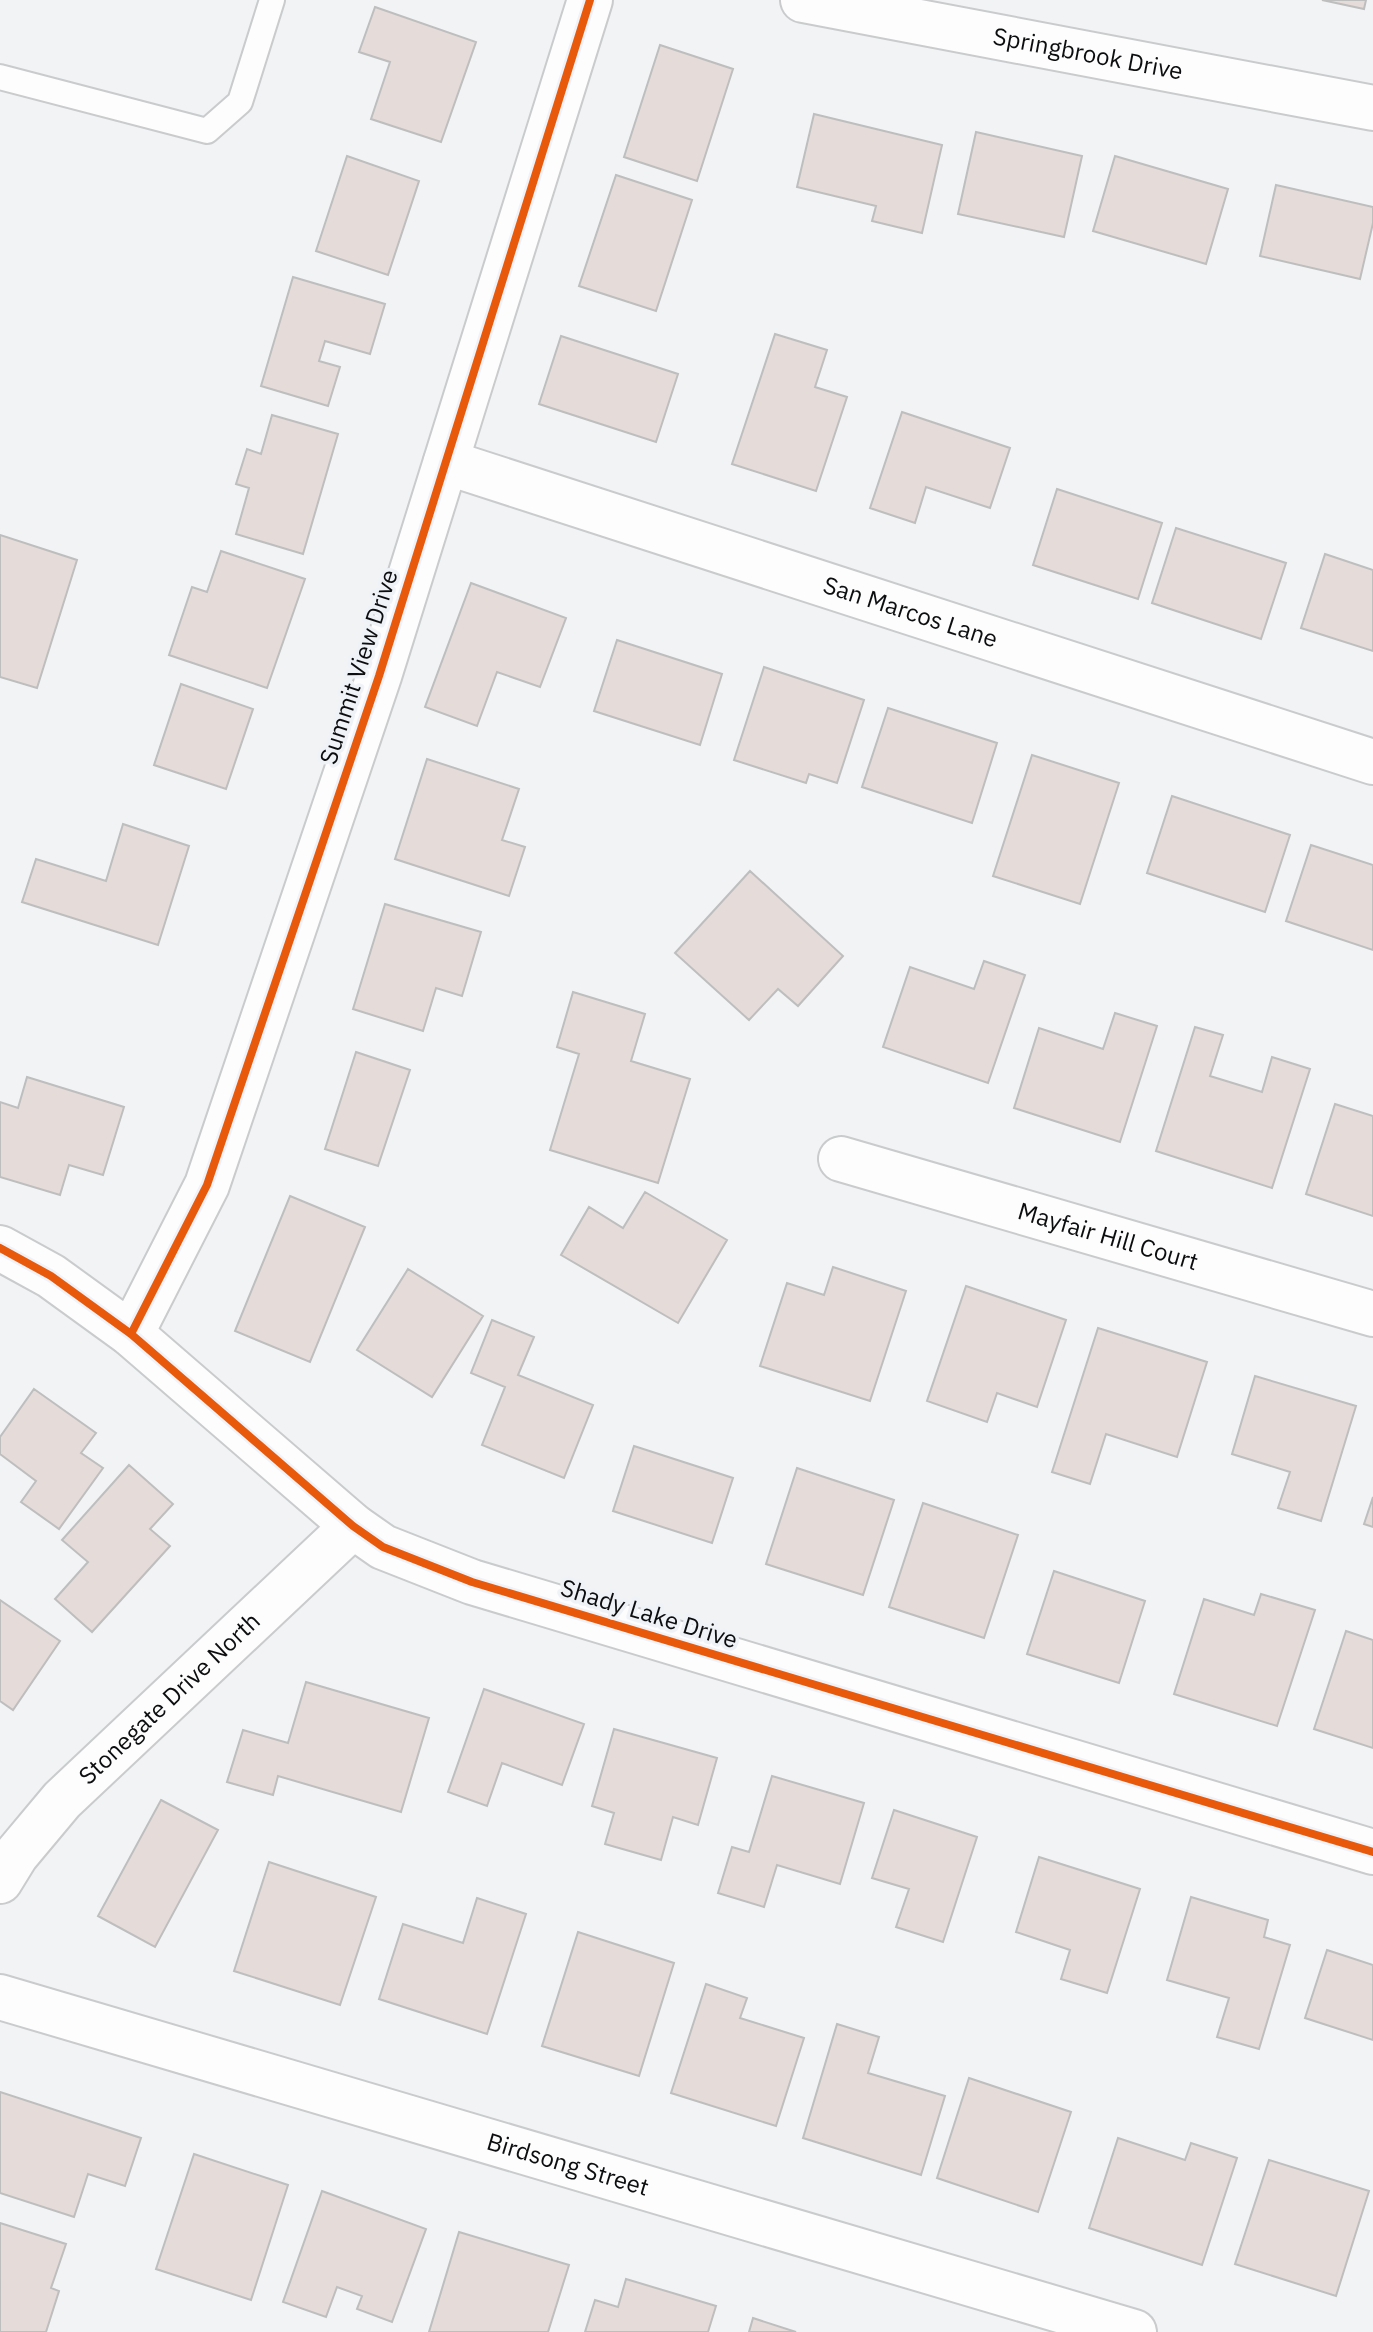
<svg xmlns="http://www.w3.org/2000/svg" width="1373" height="2332" font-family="'IBM Plex Sans',sans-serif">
	<rect width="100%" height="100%" fill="#f1f3f5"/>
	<path fill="#e5dbd9" stroke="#bebebf" stroke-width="2" d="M1322,0H1366L1364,9Z
		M375,7L476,42L441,142L371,119L390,62L359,52Z
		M660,45L733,69L697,181L624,157Z
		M814,114L942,145L922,233L872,221L876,206L797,187Z
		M976,132L1082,156L1064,237L958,214Z
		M347,156L419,181L388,275L316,251Z
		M1115,156L1228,189L1206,264L1093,231Z
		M616,175L692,200L656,311L579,286Z
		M1276,185L1373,207V223L1360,279L1260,256Z
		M293,277L385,304L370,354L325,341L319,361L340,367L328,406L261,386Z
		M775,334L827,350L815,387L847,397L816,491L732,464Z
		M561,336L678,374L656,442L539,404Z
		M902,412L1010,448L990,508L926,487L915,523L870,508Z
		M272,415L338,434L303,554L236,534L249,488L236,484L247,449L261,454Z
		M1057,489L1162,523L1138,599L1033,565Z
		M1176,528L1286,563L1261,639L1152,603Z
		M0,535L77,560L37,688L0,677Z
		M221,551L305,579L267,688L169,655L192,587L207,592Z
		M1325,554L1373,570V651L1301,628Z
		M471,583L566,618L540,687L497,672L477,726L425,707Z
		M617,640L722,674L700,745L594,711Z
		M764,667L864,700L837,783L809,774L806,783L734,760Z
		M181,684L253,709L226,789L154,765Z
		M888,708L997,743L972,823L862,787Z
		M1032,755L1119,783L1080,904L993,876Z
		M427,759L519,789L502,840L525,847L509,896L395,859Z
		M1172,796L1290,835L1265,912L1147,873Z
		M123,824L189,846L158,945L22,902L36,859L106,881Z
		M1311,845L1373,865V950L1286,921Z
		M750,871L843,956L798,1006L778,989L749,1020L675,953Z
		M385,904L481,932L462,996L436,988L423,1031L353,1009Z
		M984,961L1025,975L988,1083L883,1047L910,967L974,989Z
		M573,992L645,1014L631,1061L690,1079L658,1183L550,1150L579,1054L557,1047Z
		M1115,1013L1157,1026L1120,1142L1014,1108L1039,1028L1103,1049Z
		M1195,1027L1223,1035L1210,1076L1262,1092L1272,1057L1310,1069L1272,1188L1156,1151Z
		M356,1052L410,1070L378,1166L325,1149Z
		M27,1077L124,1107L103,1175L69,1165L60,1195L0,1177V1102L18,1108Z
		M1335,1104L1373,1116V1216L1306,1194Z
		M645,1192L727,1240L678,1323L561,1255L589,1207L623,1228Z
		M290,1196L365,1227L310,1362L235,1331Z
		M833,1267L906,1291L870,1401L760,1366L787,1283L824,1295Z
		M408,1269L483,1316L432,1397L357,1350Z
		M966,1286L1066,1320L1037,1407L997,1393L987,1422L927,1401Z
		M492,1320L534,1337L518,1375L593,1405L564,1478L482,1445L505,1387L471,1373Z
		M1098,1328L1207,1362L1177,1457L1106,1434L1090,1484L1052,1472Z
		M1255,1376L1356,1406L1321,1521L1278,1508L1290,1472L1232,1454Z
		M34,1389L96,1433L81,1453L103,1468L59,1529L21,1502L36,1481L0,1454V1437Z
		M634,1446L733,1478L712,1543L613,1511Z
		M129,1465L173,1504L150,1529L170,1546L92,1632L55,1599L88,1562L62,1540Z
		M797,1468L894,1500L863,1595L766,1564Z
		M1373,1497V1527L1364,1524Z
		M923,1503L1018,1535L984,1638L889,1607Z
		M1054,1571L1145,1601L1119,1683L1027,1654Z
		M1261,1594L1315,1610L1277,1726L1174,1694L1204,1599L1254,1615Z
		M0,1600L60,1641L13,1710L0,1701Z
		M1346,1631L1373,1640V1748L1314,1729Z
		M306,1682L429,1718L401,1812L278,1776L273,1795L227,1782L243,1730L288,1743Z
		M484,1689L584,1724L562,1785L502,1763L487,1806L448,1792Z
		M614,1729L717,1758L698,1825L673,1817L661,1860L605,1844L614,1813L592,1806Z
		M772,1776L864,1803L840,1884L777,1865L764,1907L718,1893L732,1847L749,1852Z
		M161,1800L218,1830L155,1947L98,1916Z
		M894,1810L977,1837L943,1942L896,1927L909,1889L872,1878Z
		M1039,1857L1140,1889L1107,1993L1061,1979L1070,1950L1016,1932Z
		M269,1862L376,1897L340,2005L234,1971Z
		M1191,1897L1268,1920L1264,1937L1290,1945L1259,2049L1217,2037L1229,1998L1167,1980Z
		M477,1898L526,1914L487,2034L379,1999L403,1924L463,1943Z
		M578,1932L674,1963L639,2076L542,2046Z
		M1327,1950L1373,1965V2040L1305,2018Z
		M706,1984L747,1998L740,2018L804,2038L776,2126L671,2093Z
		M837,2024L879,2037L868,2073L945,2096L921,2175L803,2138Z
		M969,2078L1071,2112L1038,2212L937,2178Z
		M0,2092L141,2138L125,2186L88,2174L74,2217L0,2193Z
		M1118,2138L1185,2160L1191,2143L1237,2158L1202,2265L1089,2228Z
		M194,2154L288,2185L251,2300L156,2269Z
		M1269,2160L1369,2191L1336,2296L1235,2264Z
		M322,2191L426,2229L392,2322L357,2309L362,2296L337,2287L326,2317L283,2302Z
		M0,2223L66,2244L51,2288L59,2291L46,2332H0Z
		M459,2232L569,2265L548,2332H429Z
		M626,2279L716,2306L708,2332H585L595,2300L618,2307Z
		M753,2318L796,2332H749Z"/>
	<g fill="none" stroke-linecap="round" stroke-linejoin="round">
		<defs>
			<path id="service" d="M0,77L207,131L240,102L272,0"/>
			<g id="minor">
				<path id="s1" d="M803,0L1373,108"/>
				<path id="s2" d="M446,462L1373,762"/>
				<path id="s3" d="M841,1159L1373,1314"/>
				<path d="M0,1248L51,1276L131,1334L353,1526L383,1547L472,1582L1373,1852"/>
				<path d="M131,1334L207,1185L379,676L590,0"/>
				<path id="s4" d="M0,1881L16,1855L62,1800L353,1526"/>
				<path id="s5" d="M0,1997L1134,2332"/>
			</g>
		</defs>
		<use href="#service" stroke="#c9cbcc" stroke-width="28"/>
		<use href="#minor" stroke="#c9cbcc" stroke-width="48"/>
		<use href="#service" stroke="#fdfdfe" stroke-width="24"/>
		<use href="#minor" stroke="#fdfdfe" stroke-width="44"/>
		<defs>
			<path id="cycleway" d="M0,1248L51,1276L131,1334L353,1526L383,1547L472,1582L1373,1852
				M131,1334L207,1185L379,676L590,0"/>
		</defs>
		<use href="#cycleway" stroke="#eff2f7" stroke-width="13"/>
		<use href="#cycleway" stroke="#e8590c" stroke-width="8"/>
	</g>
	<g text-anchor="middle" stroke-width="7" stroke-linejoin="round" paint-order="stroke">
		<g font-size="24" fill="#0c0d0e" stroke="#eff2f7">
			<text dy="8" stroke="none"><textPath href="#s1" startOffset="290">Springbrook Drive</textPath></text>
			<text dy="8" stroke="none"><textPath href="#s2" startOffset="488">San Marcos Lane</textPath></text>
			<text transform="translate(359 667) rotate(-72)" y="8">Summit View Drive</text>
			<text dy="8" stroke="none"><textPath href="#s3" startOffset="278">Mayfair Hill Court</textPath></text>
			<text transform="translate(649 1614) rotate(17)" y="8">Shady Lake Drive</text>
			<text dy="8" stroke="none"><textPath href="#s4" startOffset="250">Stonegate Drive North</textPath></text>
			<text dy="8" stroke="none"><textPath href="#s5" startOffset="592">Birdsong Street</textPath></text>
		</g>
	</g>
</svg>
